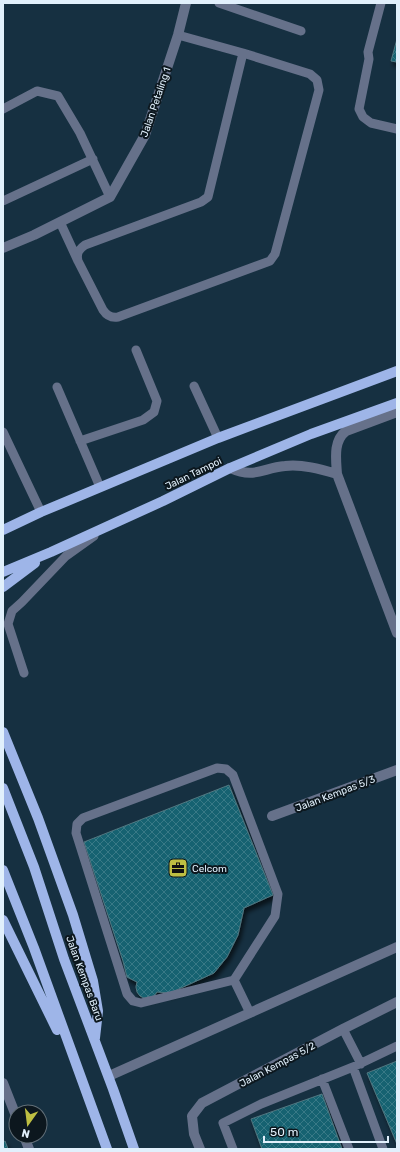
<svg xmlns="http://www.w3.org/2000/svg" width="400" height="1152" font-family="Rubik,sans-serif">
	<defs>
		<pattern id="building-cross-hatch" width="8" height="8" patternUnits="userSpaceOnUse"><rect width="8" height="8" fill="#166271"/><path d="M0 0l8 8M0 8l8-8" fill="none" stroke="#387986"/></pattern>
		<filter id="shadow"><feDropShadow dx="2.5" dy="4.5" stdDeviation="2" flood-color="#0009"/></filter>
	</defs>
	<rect width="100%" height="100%" fill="#163041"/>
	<path fill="url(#building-cross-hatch)" stroke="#517780" filter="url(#shadow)" d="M397,39V62L391,61Z
		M229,785L273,895L244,908L238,935L227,957L214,973L170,993L157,992L154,996L144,998L140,996L137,992L136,987L137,982L127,977L123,961L84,842Z
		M397,1061V1144L367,1073Z
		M322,1094L342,1149H262L251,1119Z
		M5,1141L8,1149H3V1142Z"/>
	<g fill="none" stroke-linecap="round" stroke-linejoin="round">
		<path stroke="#66718a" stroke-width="9" d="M219,3L301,31
			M381,3L368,52L369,59L359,109L363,117L371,123L397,129
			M178,35L243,53
			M3,109L37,91L58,96L80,133L110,197
			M3,201L93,159
			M60,222L78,261L103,310C107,316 112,318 118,317L270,261L275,254L319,90L317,80L310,74L243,53L208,197L201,202L85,245C79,249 76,253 78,261
			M194,386L218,438
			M57,387L100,487
			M3,432L41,512
			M80,441L143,420L154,412L157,401L136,350
			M24,673L8,624L12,611L22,602L66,556L94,536
			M217,768L226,769L233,775L278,894L275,916L234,980L141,1003L133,1001L127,994L76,833L77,824L83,818Z
			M234,980L250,1013
			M343,1029L361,1064
			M353,1067L383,1149
			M322,1079L349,1149
			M233,1149L223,1123L261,1104L353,1067L397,1046"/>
		<path stroke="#66718a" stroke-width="10" d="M3,248L34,235L110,197L145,135L178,35L186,3
			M397,412L346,431C333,441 336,459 337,474L397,633
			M230,468C255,479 262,468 285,466C302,464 320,469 337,474
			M272,816L397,770
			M109,1076L397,947
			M3,1083L16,1116
			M24,1136L29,1149
			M200,1149L194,1134L192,1116L202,1103L343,1029L397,1002"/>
		<path stroke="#9eb5e8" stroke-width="10" d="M3,530L41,512L218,438L397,371
			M3,572L51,552L163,501L230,468L311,434L397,403
			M3,587L35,563
			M3,732L38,818L73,915L93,981L98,1011L95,1038
			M3,788L34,867L64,959L113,1089L134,1149
			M3,870L34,948L107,1149
			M3,920L57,1030"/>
	</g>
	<defs>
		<symbol id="office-square" viewBox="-11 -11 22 22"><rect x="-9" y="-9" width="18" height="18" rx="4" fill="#bebf42" stroke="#0c171e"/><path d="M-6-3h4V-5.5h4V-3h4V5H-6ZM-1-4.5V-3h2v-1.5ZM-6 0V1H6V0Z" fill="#111"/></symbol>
	</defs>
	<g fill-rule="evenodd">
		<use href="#office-square" x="167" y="857" width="22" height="22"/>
	</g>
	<g text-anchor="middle" stroke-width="4" stroke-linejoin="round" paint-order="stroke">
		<g font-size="10" fill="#e1f0fc" stroke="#0c171e">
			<text transform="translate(155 102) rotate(-71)" y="4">Jalan Petaling 1</text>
			<text transform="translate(193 473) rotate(-26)" y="4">Jalan Tampoi</text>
			<text transform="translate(335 793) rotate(-21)" y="4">Jalan Kempas 5/3</text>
			<text transform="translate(85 978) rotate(70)" y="4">Jalan Kempas Baru</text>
			<text transform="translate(277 1064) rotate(-28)" y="4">Jalan Kempas 5/2</text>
		</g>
		<g font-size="10" fill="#e1f0fc" stroke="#0c171e" text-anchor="start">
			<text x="192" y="872">Celcom</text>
		</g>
	</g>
	<rect width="400" height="1152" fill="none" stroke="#e1f0fc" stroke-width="8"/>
	<g transform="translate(28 1124) rotate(194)"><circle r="19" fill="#0c171e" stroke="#616e77"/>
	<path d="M0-3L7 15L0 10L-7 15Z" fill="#bebf42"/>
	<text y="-6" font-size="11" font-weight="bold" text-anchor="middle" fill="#e1f0fc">N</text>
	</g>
	<path d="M264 1136v6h124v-6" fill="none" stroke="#e1f0fc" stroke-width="2"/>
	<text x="270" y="1136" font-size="12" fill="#e1f0fc" stroke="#0c171e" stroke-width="3" paint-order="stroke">50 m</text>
</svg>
